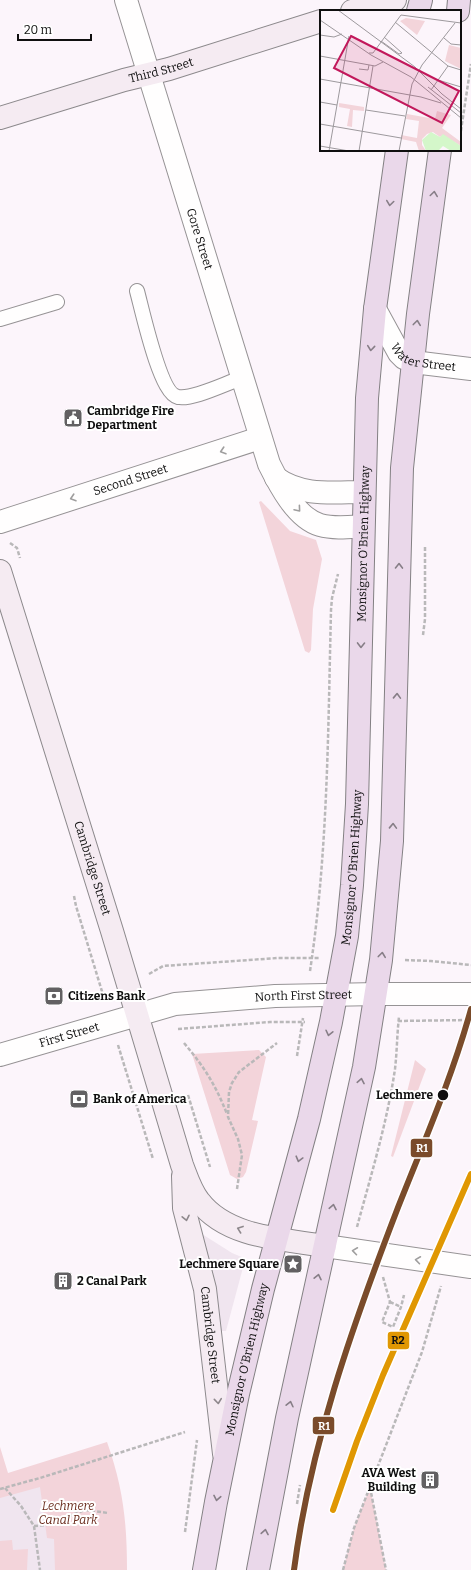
<svg xmlns="http://www.w3.org/2000/svg" width="471" height="1570" font-family="Bitter,serif">
	<rect width="100%" height="100%" fill="#fcf5fb"/>
	<path fill="#f3d4da" d="M261,501L290,531L316,540L322,559L313,609L311,650L309,653L305,651L259,502Z
		M259,1050L266,1057L252,1120L258,1121L246,1172L243,1177L237,1179L230,1175L192,1054Z
		M415,1060L426,1069L393,1157L391,1156Z
		M107,1442C123,1487 127,1522 127,1570H0V1447L8,1473Z
		M370,1487L386,1570H343L354,1528Z"/>
	<path fill="#f0e5ef" d="M202,1234L232,1253L244,1258L245,1260L226,1331H221L220,1329L201,1235Z
		M40,1487L47,1538L54,1539L55,1570H27L28,1549L13,1550L12,1540L0,1541V1498Z"/>
	<g fill="none" stroke-linecap="round" stroke-linejoin="round">
		<defs>
			<path id="service" d="M137,291C142,309 160,394 178,397C193,400 226,383 242,378
				M0,319L57,302"/>
			<g id="minor">
				<path id="s1" d="M375,309L399,353L404,358L413,362L471,369"/>
				<path id="s2" d="M0,522L260,438"/>
				<path d="M377,994H471"/>
				<path d="M325,1246L471,1267"/>
			</g>
			<g id="tertiary">
				<path id="s3" d="M126,0L269,464C279,484 296,518 320,525C334,529 349,527 363,526"/>
				<path d="M276,478C302,497 334,492 364,492"/>
				<path id="s4" d="M0,1055L175,1004L275,996L377,994"/>
			</g>
			<g id="secondary">
				<path d="M352,11L395,0"/>
				<path id="s5" d="M0,118L124,80L169,69L321,21"/>
				<path id="s6" d="M0,571L112,931L182,1165C187,1178 191,1191 199,1201C227,1238 283,1239 325,1246"/>
				<path id="s7" d="M183,1176L184,1208L205,1289L224,1454"/>
			</g>
			<g id="trunk">
				<path d="M418,11L421,0"/>
				<path d="M458,11L459,0"/>
				<path id="s8" d="M204,1570L216,1502L238,1394L263,1289L309,1119L331,1022L347,936L352,885L357,804L367,398L375,309L397,150"/>
				<path d="M258,1570L287,1418L364,1067L381,960L392,841L402,468L418,314L440,150"/>
			</g>
		</defs>
		<use href="#service" stroke="#969395" stroke-width="16"/>
		<use href="#minor" stroke="#969395" stroke-width="24"/>
		<use href="#tertiary" stroke="#969395" stroke-width="24"/>
		<use href="#secondary" stroke="#8c898c" stroke-width="24"/>
		<use href="#trunk" stroke="#838083" stroke-width="24"/>
		<path stroke="#b9b8b9" stroke-width="2.5" stroke-dasharray="4 2" stroke-linecap="butt" d="M460,137L471,64
			M10,543L17,548L20,558
			M423,635L425,619V546
			M74,896L76,906L104,998
			M405,960L431,961L471,965
			M310,971C328,852 328,731 331,610L332,598L338,574
			M149,974L163,966L278,958H320
			M98,1000L108,995
			M398,1021L471,1020
			M178,1029L270,1022H305
			M184,1043C205,1068 215,1084 227,1114
			M118,1045L153,1159
			M297,1056L303,1018
			M188,1095L210,1167
			M237,1189L242,1155L238,1139L228,1117L229,1092L232,1083L239,1072L277,1043
			M357,1227C371,1175 387,1123 395,1069C397,1052 397,1034 399,1017
			M383,1277L390,1302L382,1322L393,1327L401,1307L404,1295
			M390,1302L401,1307
			M370,1487L386,1570
			M5,1488L21,1506L34,1526L40,1570
			M0,1489L40,1478L185,1432
			M297,1504L300,1485
			M34,1526L46,1525L85,1510L108,1513
			M185,1532L197,1440
			M343,1570L354,1528L422,1352L441,1286"/>
		<use href="#service" stroke="#fffefe" stroke-width="14"/>
		<use href="#minor" stroke="#fffefe" stroke-width="22"/>
		<use href="#tertiary" stroke="#fffefe" stroke-width="22"/>
		<use href="#secondary" stroke="#f5ebf2" stroke-width="22"/>
		<use href="#trunk" stroke="#ead8ea" stroke-width="22"/>
		<defs>
			<path id="rail-1" d="M294,1570C310,1446 352,1327 397,1210C423,1144 452,1078 471,1009"/>
			<path id="rail-2" d="M333,1510L357,1441L383,1375L471,1174"/>
		</defs>
		<use href="#rail-1" stroke="#fff" stroke-width="9"/>
		<use href="#rail-2" stroke="#fff" stroke-width="9"/>
		<use href="#rail-1" stroke="#7a4b2a" stroke-width="6"/>
		<use href="#rail-2" stroke="#e09702" stroke-width="6"/>
	</g>
	<defs><path id="oneway-chevron" d="M-2-3.5L2.5 0L-2 3.5" fill="none" stroke-width="1.6" stroke-linecap="round" stroke-linejoin="round"/></defs>
	<g stroke="#877e87">
		<use href="#oneway-chevron" transform="translate(434 194) rotate(-82)"/>
		<use href="#oneway-chevron" transform="translate(390 203) rotate(98)"/>
		<use href="#oneway-chevron" transform="translate(417 323) rotate(-83)"/>
		<use href="#oneway-chevron" transform="translate(371 348) rotate(96)"/>
		<use href="#oneway-chevron" transform="translate(399 566) rotate(-89)"/>
		<use href="#oneway-chevron" transform="translate(361 645) rotate(91)"/>
		<use href="#oneway-chevron" transform="translate(397 696) rotate(-88)"/>
		<use href="#oneway-chevron" transform="translate(393 826) rotate(-88)"/>
		<use href="#oneway-chevron" transform="translate(382 955) rotate(-83)"/>
		<use href="#oneway-chevron" transform="translate(329 1033) rotate(103)"/>
		<use href="#oneway-chevron" transform="translate(361 1081) rotate(-79)"/>
		<use href="#oneway-chevron" transform="translate(299 1159) rotate(105)"/>
		<use href="#oneway-chevron" transform="translate(333 1207) rotate(-79)"/>
		<use href="#oneway-chevron" transform="translate(318 1277) rotate(-78)"/>
		<use href="#oneway-chevron" transform="translate(290 1404) rotate(-77)"/>
		<use href="#oneway-chevron" transform="translate(217 1498) rotate(101)"/>
		<use href="#oneway-chevron" transform="translate(265 1532) rotate(-80)"/>
	</g>
	<g stroke="#9f9e9e">
		<use href="#oneway-chevron" transform="translate(223 451) rotate(162)"/>
		<use href="#oneway-chevron" transform="translate(73 498) rotate(162)"/>
		<use href="#oneway-chevron" transform="translate(298 509) rotate(50)"/>
		<use href="#oneway-chevron" transform="translate(355 1251) rotate(-172)"/>
		<use href="#oneway-chevron" transform="translate(418 1260) rotate(-172)"/>
	</g>
	<g stroke="#8e888c">
		<use href="#oneway-chevron" transform="translate(186 1218) rotate(78)"/>
		<use href="#oneway-chevron" transform="translate(240 1229) rotate(-160)"/>
		<use href="#oneway-chevron" transform="translate(218 1401) rotate(84)"/>
	</g>
	<defs>
		<symbol id="civic-square" viewBox="-11 -11 22 22"><rect x="-9" y="-9" width="18" height="18" rx="4" fill="#626062" stroke="#fff"/><path d="M-.6-6.5H3V-4.5H.6V-3L4-1V1h2V6H-6V1h2V-1L-.6-3ZM-1.2 2.5V6h2.4V2.5Z" fill="#fff"/></symbol>
		<symbol id="bank-square" viewBox="-11 -11 22 22"><rect x="-9" y="-9" width="18" height="18" rx="4" fill="#626062" stroke="#fff"/><path d="M-6-4H6V4H-6ZM0-2.3a2.3 2.3 0 1 0 0 4.6a2.3 2.3 0 1 0 0-4.6Z" fill="#fff"/></symbol>
		<symbol id="sight-square" viewBox="-11 -11 22 22"><rect x="-9" y="-9" width="18" height="18" rx="4" fill="#626062" stroke="#fff"/><path d="M0-6L1.8-2.2L6-1.7L2.9 1.2L3.7 5.4L0 3.3L-3.7 5.4L-2.9 1.2L-6-1.7L-1.8-2.2Z" fill="#fff"/></symbol>
		<symbol id="building-square" viewBox="-11 -11 22 22"><rect x="-9" y="-9" width="18" height="18" rx="4" fill="#626062" stroke="#fff"/><path d="M-4-6H4V6H1V3H-1V6H-4ZM-2.5-4.3h1.7v1.8h-1.7ZM.8-4.3h1.7v1.8H.8ZM-2.5-1h1.7V.8h-1.7ZM.8-1h1.7V.8H.8Z" fill="#fff"/></symbol>
	</defs>
	<g fill-rule="evenodd">
		<use href="#civic-square" x="62" y="407" width="22" height="22"/>
		<use href="#bank-square" x="43" y="985" width="22" height="22"/>
		<use href="#bank-square" x="68" y="1088" width="22" height="22"/>
		<use href="#sight-square" x="282" y="1253" width="22" height="22"/>
		<use href="#building-square" x="52" y="1270" width="22" height="22"/>
		<use href="#building-square" x="419" y="1469" width="22" height="22"/>
	</g>
	<circle fill="#0f0f0f" stroke="#fff" stroke-width="1.5" cx="443" cy="1095" r="6"/>
	<g text-anchor="middle" stroke-width="4" stroke-linejoin="round" paint-order="stroke">
		<g font-size="12" fill="#0f0f0f" stroke="#fff">
			<text dy="4" stroke="none"><textPath href="#s5" startOffset="168">Third Street</textPath></text>
			<text dy="4" stroke="none"><textPath href="#s3" startOffset="250">Gore Street</textPath></text>
			<text dy="4" stroke="none"><textPath href="#s1" startOffset="75">Water Street</textPath></text>
			<text dy="4" stroke="none"><textPath href="#s2" startOffset="137">Second Street</textPath></text>
			<text dy="4" stroke="none"><textPath href="#s8" startOffset="1043">Monsignor O'Brien Highway</textPath></text>
			<text dy="4" stroke="none"><textPath href="#s8" startOffset="719">Monsignor O'Brien Highway</textPath></text>
			<text dy="4" stroke="none"><textPath href="#s6" startOffset="311">Cambridge Street</textPath></text>
			<text dy="4" stroke="none"><textPath href="#s4" startOffset="311">North First Street</textPath></text>
			<text dy="4" stroke="none"><textPath href="#s4" startOffset="72">First Street</textPath></text>
			<text dy="4" stroke="none"><textPath href="#s7" startOffset="162">Cambridge Street</textPath></text>
			<text dy="4" stroke="none"><textPath href="#s8" startOffset="215">Monsignor O'Brien Highway</textPath></text>
		</g>
		<g font-size="12" font-weight="bold" fill="#0f0f0f" stroke="#fff" text-anchor="start">
			<text x="87" y="415">Cambridge Fire<tspan x="87" dy="14">Department</tspan></text>
			<text x="68" y="1000">Citizens Bank</text>
			<text x="93" y="1103">Bank of America</text>
			<text x="279" y="1268" text-anchor="end">Lechmere Square</text>
			<text x="77" y="1285">2 Canal Park</text>
			<text x="416" y="1477" text-anchor="end">AVA West<tspan x="416" dy="14">Building</tspan></text>
		</g>
		<g font-size="12" font-weight="bold" fill="#0f0f0f" stroke="#fff" text-anchor="end">
			<text x="433" y="1099">Lechmere</text>
		</g>
		<g font-size="12" font-style="italic" fill="#6a2c1d" stroke="#fff">
			<text x="68" y="1510">Lechmere<tspan x="68" dy="14">Canal Park</tspan></text>
		</g>
	</g>
	<g transform="translate(320 10)">
		<rect width="141" height="141" fill="#fcf5fb"/>
		<path d="M86,8L105,11L97,25L80,11ZM129,35L141,38V59L125,51ZM19,93L44,97V101L33,100L32,117L27,116L30,99L19,97ZM117,101L131,105L122,118L141,132V136L123,125L120,127L113,122L107,124L102,129V135L106,141H99L96,132L81,129V125L97,128L99,111L86,109L87,104L115,109Z" fill="#f3d4da"/>
		<path d="M111,122L120,127L123,124L141,136V141H131L123,136L118,141H106L102,130Z" fill="#d4f7ca"/>
		<path fill="none" stroke="#9d999d" stroke-width="1" d="M18,0L95,57L122,84L141,99M0,10L51,45L91,67L141,108M75,12L128,56L141,60M0,25L14,27L22,24M124,28L131,34L141,35M61,31L79,44L82,43L64,27M49,43H53L81,5L141,13M0,46L55,56L63,52M39,59L48,60L49,55M0,69L101,87L121,93M118,70L141,77M108,77L141,103M111,80L128,56M0,92L17,95M46,100L85,106M0,114L81,128M0,136L29,141M9,141L29,26M39,141L53,56M79,141L92,74L102,55L135,13"/>
		<path fill="#c2185b" fill-opacity="0.15" stroke="#c2185b" stroke-width="2" d="M31,26L139,81L122,113L14,58Z"/>
		<rect width="141" height="141" fill="none" stroke="#0f0f0f" stroke-width="2"/>
	</g>
	<g stroke="#fff" stroke-width="1.5">
		<rect x="410" y="1138" width="23" height="20" rx="4" fill="#7a4b2a"/>
		<rect x="387" y="1331" width="23" height="19" rx="4" fill="#e09702"/>
		<rect x="312" y="1416" width="23" height="19" rx="4" fill="#7a4b2a"/>
	</g>
	<g font-size="11" text-anchor="middle" font-weight="bold" fill="#fff">
		<text x="422" y="1152">R1</text>
		<text x="324" y="1430">R1</text>
	</g>
	<g font-size="11" text-anchor="middle" font-weight="bold" fill="#111">
		<text x="398" y="1344">R2</text>
	</g>
	<path d="M18 34v6h73v-6" fill="none" stroke="#0f0f0f" stroke-width="2"/>
	<text x="24" y="34" font-size="12" fill="#0f0f0f" stroke="#ffffff" stroke-width="3" paint-order="stroke">20 m</text>
</svg>
